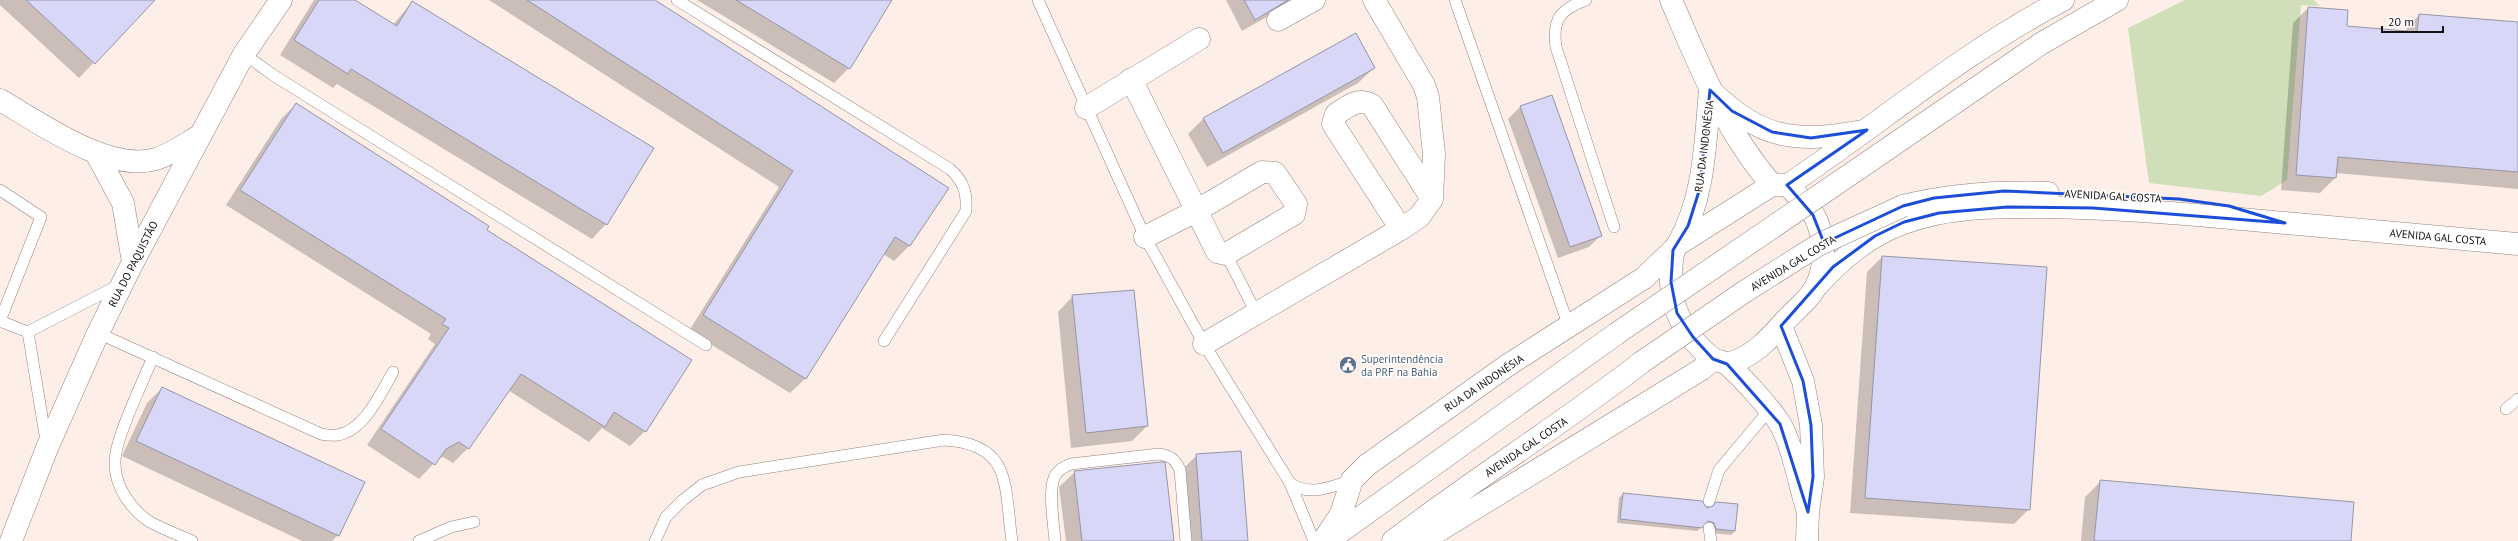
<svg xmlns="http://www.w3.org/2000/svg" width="2518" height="541" font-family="'PT Sans',sans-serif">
	<rect width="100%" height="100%" fill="#fdf9f8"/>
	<path fill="#feeee8" d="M0,0H2518V541H0Z"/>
	<path fill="#d0dfb9" d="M2185,0H2314L2320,6L2301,5L2287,180L2261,196L2149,183L2128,28Z"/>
	<path fill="#0003" d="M0,0H153L79,78L0,5Z
		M314,0H353L393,25L412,2L606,224L592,239L337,84L333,88L280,55Z
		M489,0H654L947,188L909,246L894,261L883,254L806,378L790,393L689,331L779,187Z
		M697,0H891L849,68L834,83Z
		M1226,0H1305L1295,1L1242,31Z
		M2308,8L2346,27L2404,32L2419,15L2518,23V189L2336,173L2335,178L2320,193L2281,190L2293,23Z
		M1374,68L1358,83L1207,167L1188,134L1203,119Z
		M1551,96L1601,235L1589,247L1558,258L1508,119L1520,107Z
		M296,104L485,230L645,431L630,446L602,428L589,442L508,390L468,448L453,463L443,457L437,460L419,479L367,445L435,344L428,339L431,334L226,205L281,119Z
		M1882,257L2029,509L2014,524L1850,513L1867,272Z
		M1073,296L1147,426L1132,441L1071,448L1058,312Z
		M162,388L338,535L332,541H302L122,456L147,403Z
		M1197,455L1247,541H1190L1185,467Z
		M1075,472L1173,541H1066L1059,487Z
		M2100,482L2350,541H2081L2085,497Z
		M1623,494L1707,509L1735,531L1731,535L1712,533L1710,527L1704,524L1697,531L1617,523L1619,498Z"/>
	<path fill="#d9d7f8" stroke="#9695a5" d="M26,0H155L95,64Z
		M319,0H355L397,26L412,1L654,148L607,225L351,69L348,74L294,40Z
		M527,0H655L949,188L910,246L895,237L806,379L703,315L793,171Z
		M736,0H892L850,69Z
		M1244,0H1288L1255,20Z
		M2308,7L2348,10L2347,26L2417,32L2419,14L2518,22V172L2338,157L2336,178L2296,175Z
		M1356,33L1375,68L1223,153L1203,118Z
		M1552,95L1602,236L1570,247L1520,106Z
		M296,103L489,226L487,230L692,360L646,432L614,412L605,427L521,374L469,449L459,442L446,449L435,465L381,429L449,328L442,324L446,319L240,190Z
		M1882,256L2047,267L2030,510L1865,498Z
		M1134,290L1148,426L1086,433L1072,295Z
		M162,387L365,482L339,536L136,441Z
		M1241,451L1248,541H1202L1196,454Z
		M1161,462H1165L1174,541H1082L1074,471Z
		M2100,480L2354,502L2351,541H2094Z
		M1623,493L1702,501L1707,508L1713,506L1716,502L1738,504L1735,531L1716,529L1714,523L1708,521L1702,528L1620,519Z"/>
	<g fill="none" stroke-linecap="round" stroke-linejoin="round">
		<defs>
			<path id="lane" d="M677,0L950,169C964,182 967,192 966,211L884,341
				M1038,0L1145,237L1204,344L1290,483L1314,541
				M1455,0L1569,327
				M1586,0C1560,9 1552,20 1556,47L1614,227
				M244,54L273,75L706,345
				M0,190L41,217L0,321L28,332
				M1226,254L1256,313
				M98,333L321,434C326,435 332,436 337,435C364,431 381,393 393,372
				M153,357C143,382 116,436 115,461C114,485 130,509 150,522C163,529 179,535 192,541
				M2506,409L2518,399
				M46,441L28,332L119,285
				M1290,483C1309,497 1332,487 1352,480
				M1709,501L1719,470L1770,409
				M1709,528L1711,541
				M419,541L451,527L474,522
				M655,541L666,517L683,500L702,485L739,472L944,440C1013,444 1004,486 1012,541
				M1055,541C1054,526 1047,486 1056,474C1060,469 1065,466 1071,464L1159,454C1171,456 1175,459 1180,470L1186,541"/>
			<path id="street" d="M1278,20L1314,0
				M1131,79L1217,252L1226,254L1294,214L1296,204L1275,173L1262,172L1196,211L1145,237
				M1086,108L1199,39
				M1401,229L1333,124L1336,114C1349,106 1358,97 1372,105L1432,199
				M1204,344L1401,229L1419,217L1432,199L1434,154L1428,97L1424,85L1374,0"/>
			<path id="secondary" d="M1671,0C1699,65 1725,131 1772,185
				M1678,244C1705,197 1705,143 1710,90
				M133,262L244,54L281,0
				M1781,326L1803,381L1811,425L1813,477L1808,512L1807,541
				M1727,364C1752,358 1769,339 1785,321C1795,310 1810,299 1816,286C1827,265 1825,236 1814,215C1807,204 1796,195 1788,185H1772L1677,245C1671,253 1672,264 1671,274C1669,307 1686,338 1712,358C1717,362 1724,361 1728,365C1743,378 1768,406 1779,422C1793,445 1799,485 1808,512"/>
			<path id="primary" d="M1710,90C1762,140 1795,143 1863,131
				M0,100C40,123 109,173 156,159C172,154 185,144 199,136
				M1858,169L2042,43L2117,0
				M1788,185C1879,124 1965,51 2063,0
				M1903,206C1951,194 1999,191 2048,193
				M1816,287C1841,259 1868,236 1904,223C1948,206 1998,207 2044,207C2107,208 2168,212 2230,218C2326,227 2422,236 2518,244
				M1329,540L1616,334
				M11,541L47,448L98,333L133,262L123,203L96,153
				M1323,541L1341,514L1352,480L1367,465L1508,365L1644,278L1673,250
				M1393,541C1474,479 1561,425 1642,362
				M1422,541L1702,369L1713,359"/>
		</defs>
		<use href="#lane" stroke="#93837c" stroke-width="12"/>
		<use href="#street" stroke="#93837c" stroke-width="23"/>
		<use href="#secondary" stroke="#93837c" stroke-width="23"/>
		<use href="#primary" stroke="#93837c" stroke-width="23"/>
		<use href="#lane" stroke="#fff" stroke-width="11"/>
		<use href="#street" stroke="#fff" stroke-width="22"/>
		<use href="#secondary" stroke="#fff" stroke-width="22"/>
		<use href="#primary" stroke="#fff" stroke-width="22"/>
		<defs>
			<path id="primary-bridge" d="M1616,334L1858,169
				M1642,362L1744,292L1820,244L1903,206"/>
		</defs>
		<use href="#primary-bridge" stroke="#93837c" stroke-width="23" stroke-linecap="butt"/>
		<use href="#primary-bridge" stroke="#fff" stroke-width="22"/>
	</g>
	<path fill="none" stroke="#1d4ed8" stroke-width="3" stroke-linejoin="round" d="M1710,90L1732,111L1772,132L1811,138L1867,130L1787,185L1813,215L1824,243L1903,206L1934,198L2004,191L2179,199L2229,206L2285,223L2093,208L2007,207L1939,213L1904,222L1875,236L1833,267L1781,326L1803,381L1811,425L1813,477L1808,512L1780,424L1727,364L1713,359L1693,337L1677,313L1671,282L1673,250L1688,226L1700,188Z"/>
	<defs>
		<symbol id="civic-disc" viewBox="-11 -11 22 22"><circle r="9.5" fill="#5c6f8a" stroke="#fff"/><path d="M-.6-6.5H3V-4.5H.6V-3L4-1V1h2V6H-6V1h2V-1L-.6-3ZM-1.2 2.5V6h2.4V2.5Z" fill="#fff"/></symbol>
	</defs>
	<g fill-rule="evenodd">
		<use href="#civic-disc" x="1338" y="355" width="20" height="20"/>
	</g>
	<g text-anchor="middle" stroke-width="3.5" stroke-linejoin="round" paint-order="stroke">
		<g font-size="11" fill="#16100d" stroke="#fff">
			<text transform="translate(1704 146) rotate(-83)" y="4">RUA DA INDONÉSIA</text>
			<text transform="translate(2113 196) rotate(3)" y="4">AVENIDA GAL COSTA</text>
			<text transform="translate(2438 237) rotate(5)" y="4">AVENIDA GAL COSTA</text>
			<text transform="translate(1793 263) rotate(-31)" y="4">AVENIDA GAL COSTA</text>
			<text transform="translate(133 264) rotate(-63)" y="4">RUA DO PAQUISTÃO</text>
			<text transform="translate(1484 383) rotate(-34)" y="4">RUA DA INDONÉSIA</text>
			<text transform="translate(1526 447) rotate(-34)" y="4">AVENIDA GAL COSTA</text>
		</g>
		<g font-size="11" fill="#4e5e75" stroke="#fff" text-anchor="start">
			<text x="1361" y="363">Superintendência<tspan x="1361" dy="13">da PRF na Bahia</tspan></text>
		</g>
	</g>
	<path d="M2382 26v6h61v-6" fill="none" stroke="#16100d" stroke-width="2"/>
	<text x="2388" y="26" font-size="12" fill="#16100d" stroke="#ffffff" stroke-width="3" paint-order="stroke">20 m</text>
</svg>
